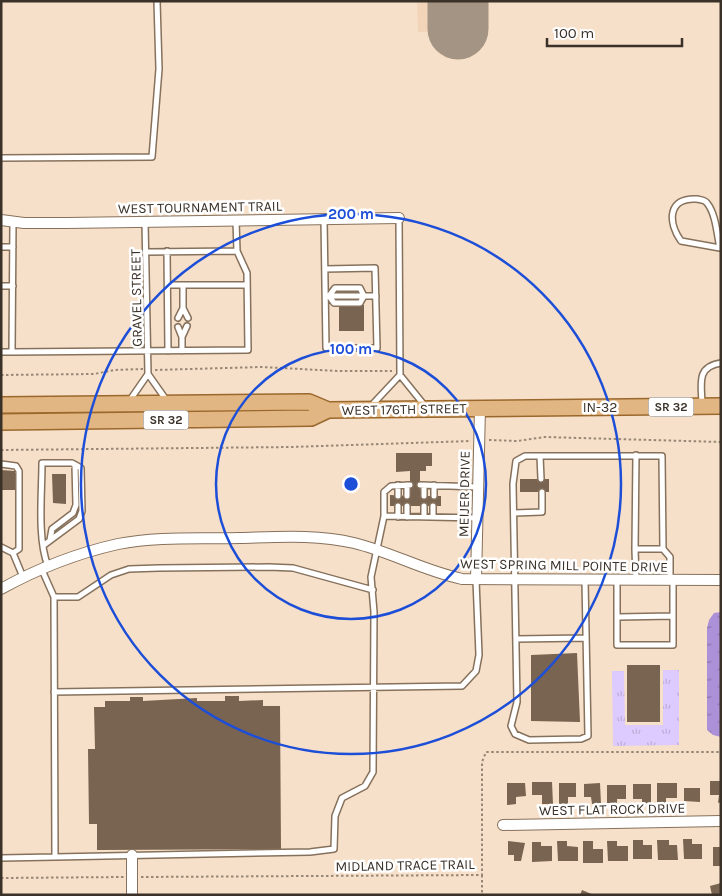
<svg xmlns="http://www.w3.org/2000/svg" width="722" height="896" font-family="Karla,sans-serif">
	<defs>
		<pattern id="park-tufts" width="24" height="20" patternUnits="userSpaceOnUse" patternTransform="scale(1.25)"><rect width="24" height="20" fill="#ddcafe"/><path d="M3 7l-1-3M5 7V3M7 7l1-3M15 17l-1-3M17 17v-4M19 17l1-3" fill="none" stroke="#beaeda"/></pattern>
		<pattern id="water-ripples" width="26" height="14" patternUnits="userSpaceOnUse" patternTransform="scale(1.25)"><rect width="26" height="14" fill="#ac90d8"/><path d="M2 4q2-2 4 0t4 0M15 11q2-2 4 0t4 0" fill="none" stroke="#8d76af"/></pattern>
	</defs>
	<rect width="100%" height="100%" fill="#f7e0c9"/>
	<path fill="#f2d5b8" d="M417,1H480V31L418,32Z"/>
	<path fill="url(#park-tufts)" d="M663,670H679V745L613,746L612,671H624L625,725H663Z"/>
	<path fill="url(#water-ripples)" d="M721,612V737L713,735L707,730V628L709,620L714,613Z"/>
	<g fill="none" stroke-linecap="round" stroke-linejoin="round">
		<path stroke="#a49483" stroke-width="61" d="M458,29V1"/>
	</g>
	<path fill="#786450" d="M339,305H364V331H339Z
		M396,453H432V466H426V471H420V496H441V506H390V495L410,496V471L396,472Z
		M1,470L15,471V490H1Z
		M52,474H66V504L53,503Z
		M520,479H549V492H520Z
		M577,653L580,722L531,721V655Z
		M627,665H660V722H627Z
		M225,696H239V701L263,700V706H280L281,849L97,850V824H89L88,749H95L94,707H105V701H130V697H143V701L197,698V701H225Z
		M710,781H721V802L718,803L719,795H710Z
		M532,782H552L553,804H542V795H532Z
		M507,783H525L526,796L516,797V804L507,805Z
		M559,783H576V797H568V804H559Z
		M600,783L601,804H592L591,797H584V784Z
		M657,783H677V798H666V803H657Z
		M633,784H651V803L642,804V799H633Z
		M607,785H626V799H617V803H607Z
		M684,788H700V802L684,801Z
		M683,839H692V844H702V859H684Z
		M633,840H643V845H652V859H633Z
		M657,840H669V845H677L678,860H658Z
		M508,841L525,843L521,861H514V855H508Z
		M557,841H567V846L578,847V861H558Z
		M583,841H593V849H603V863H583Z
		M607,841H617V846H628V861H608Z
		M532,842H541V846H552V861L532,862Z
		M713,847H721V866H713Z
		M721,883V895H712L710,886Z
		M582,890L594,895H580Z"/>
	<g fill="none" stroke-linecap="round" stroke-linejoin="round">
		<defs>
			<path id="service" d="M1,158L152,157L159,69L157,1
				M324,219L326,348H377L375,268L325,269
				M145,222L148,374L167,401
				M1,247H13
				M720,248C717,235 716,214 707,203C705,200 701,200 697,199C667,197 668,223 681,241L720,248H721
				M167,251L168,351
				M146,252L237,251
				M168,285H247
				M1,286H13
				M335,288H360L364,296L360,303H334L329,296Z
				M326,296H376
				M183,308L188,318
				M178,318L183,308V285
				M178,327L182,337V351
				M182,337L187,326
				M1,352H12L13,222
				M12,352L248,350L247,273L237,251L236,221
				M400,375L425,406
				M130,400L148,374
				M371,406L400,375L399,218
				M702,406C702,385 695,367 721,363
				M540,456L541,479
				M1,464L16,466L19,471V549L13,553
				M398,485V496
				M407,485V496
				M420,485L478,487
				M424,485V496
				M434,485V496
				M407,506V517
				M424,506V517
				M514,513L542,512V492
				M384,516L478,518
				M398,517V506
				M433,517V506
				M50,540L52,529L73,513L76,505L75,465
				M44,545L79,519L82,511L81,468L72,463H42C42,493 37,539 48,566
				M1,547L13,553L23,577
				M635,549L636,455
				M585,580L588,736L581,739L529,740L515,734L511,726L517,702L513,484L516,461L525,456H662L663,549
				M636,580L635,549H663L670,557V580
				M617,581V645H673V580
				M54,597H78L111,575L129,569L159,568L269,567L293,568L373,590
				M618,617L673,616
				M516,639L586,638
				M54,692L462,686L476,671L479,655L476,580
				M55,857L310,852L334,849L335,816L342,798L365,786L373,772L374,612L371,577L384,516V492L391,486L410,485
				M1,858L55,857L54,597L42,570"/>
			<path id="minor" d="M1,220L24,223H67L399,218
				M476,580L480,408
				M1,589C37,569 78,553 118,544C157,536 200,539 240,538C277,537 317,534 354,543C391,552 424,571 462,579L721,580
				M503,825L721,821
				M132,855V895"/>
			<path id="primary" d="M1,405L309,402L328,410L721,406
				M1,422L311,418L328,410"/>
		</defs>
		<use href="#service" stroke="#86715c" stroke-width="8"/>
		<use href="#minor" stroke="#86715c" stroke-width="12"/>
		<use href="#primary" stroke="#9a682d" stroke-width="18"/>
		<path stroke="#978777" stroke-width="2" stroke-dasharray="2.5 2.5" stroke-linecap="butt" d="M155,370L261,367L339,371H392
			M1,375L94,374L114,370L143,369
			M489,440L517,441L545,437L721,442
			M1,450L291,447L471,441
			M482,875V895
			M141,877L482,875V762L486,752H721
			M1,878L124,877"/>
		<use href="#service" stroke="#fff" stroke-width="5"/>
		<use href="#minor" stroke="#fff" stroke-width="10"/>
		<use href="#primary" stroke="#e2b682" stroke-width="15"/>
	</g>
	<g fill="none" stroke="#1d4ed8" stroke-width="2.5">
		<circle cx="351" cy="484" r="135"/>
		<circle cx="351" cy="484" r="270"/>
	</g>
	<g text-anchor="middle" stroke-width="5" stroke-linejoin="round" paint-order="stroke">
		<g fill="#fff" stroke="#756f68" stroke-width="1">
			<rect x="648.5" y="397.5" width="45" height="19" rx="4"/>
			<rect x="143.5" y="410.5" width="45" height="19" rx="4"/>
		</g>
		<g font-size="12" font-weight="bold" fill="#3a3128">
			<text x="671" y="411">SR 32</text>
			<text x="166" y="424">SR 32</text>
		</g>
		<g font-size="14" fill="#3a3128" stroke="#fff">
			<text transform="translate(200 207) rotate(-1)" y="5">WEST TOURNAMENT TRAIL</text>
			<text transform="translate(136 298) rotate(-91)" y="5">GRAVEL STREET</text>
			<text x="600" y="412">IN-32</text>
			<text transform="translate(404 409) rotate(-1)" y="5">WEST 176TH STREET</text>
			<text transform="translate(464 494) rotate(-89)" y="5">MEIJER DRIVE</text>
			<text transform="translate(564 565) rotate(1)" y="5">WEST SPRING MILL POINTE DRIVE</text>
			<text transform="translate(612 809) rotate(-1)" y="5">WEST FLAT ROCK DRIVE</text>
			<text transform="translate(405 865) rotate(-1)" y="5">MIDLAND TRACE TRAIL</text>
		</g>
	</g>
	<circle cx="351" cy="484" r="8" fill="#1d4ed8" stroke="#fff" stroke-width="2.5"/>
	<g font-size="15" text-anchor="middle" font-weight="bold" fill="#1d4ed8" stroke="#fff" stroke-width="5" stroke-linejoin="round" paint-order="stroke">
		<text x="351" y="219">200 m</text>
		<text x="351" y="354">100 m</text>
	</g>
	<rect width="722" height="896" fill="none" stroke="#3a3128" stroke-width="5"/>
	<path d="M547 38v8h135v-8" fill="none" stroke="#3a3128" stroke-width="2.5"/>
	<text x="554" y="38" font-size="15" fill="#3a3128" stroke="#ffffff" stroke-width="4" paint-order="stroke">100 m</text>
</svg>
